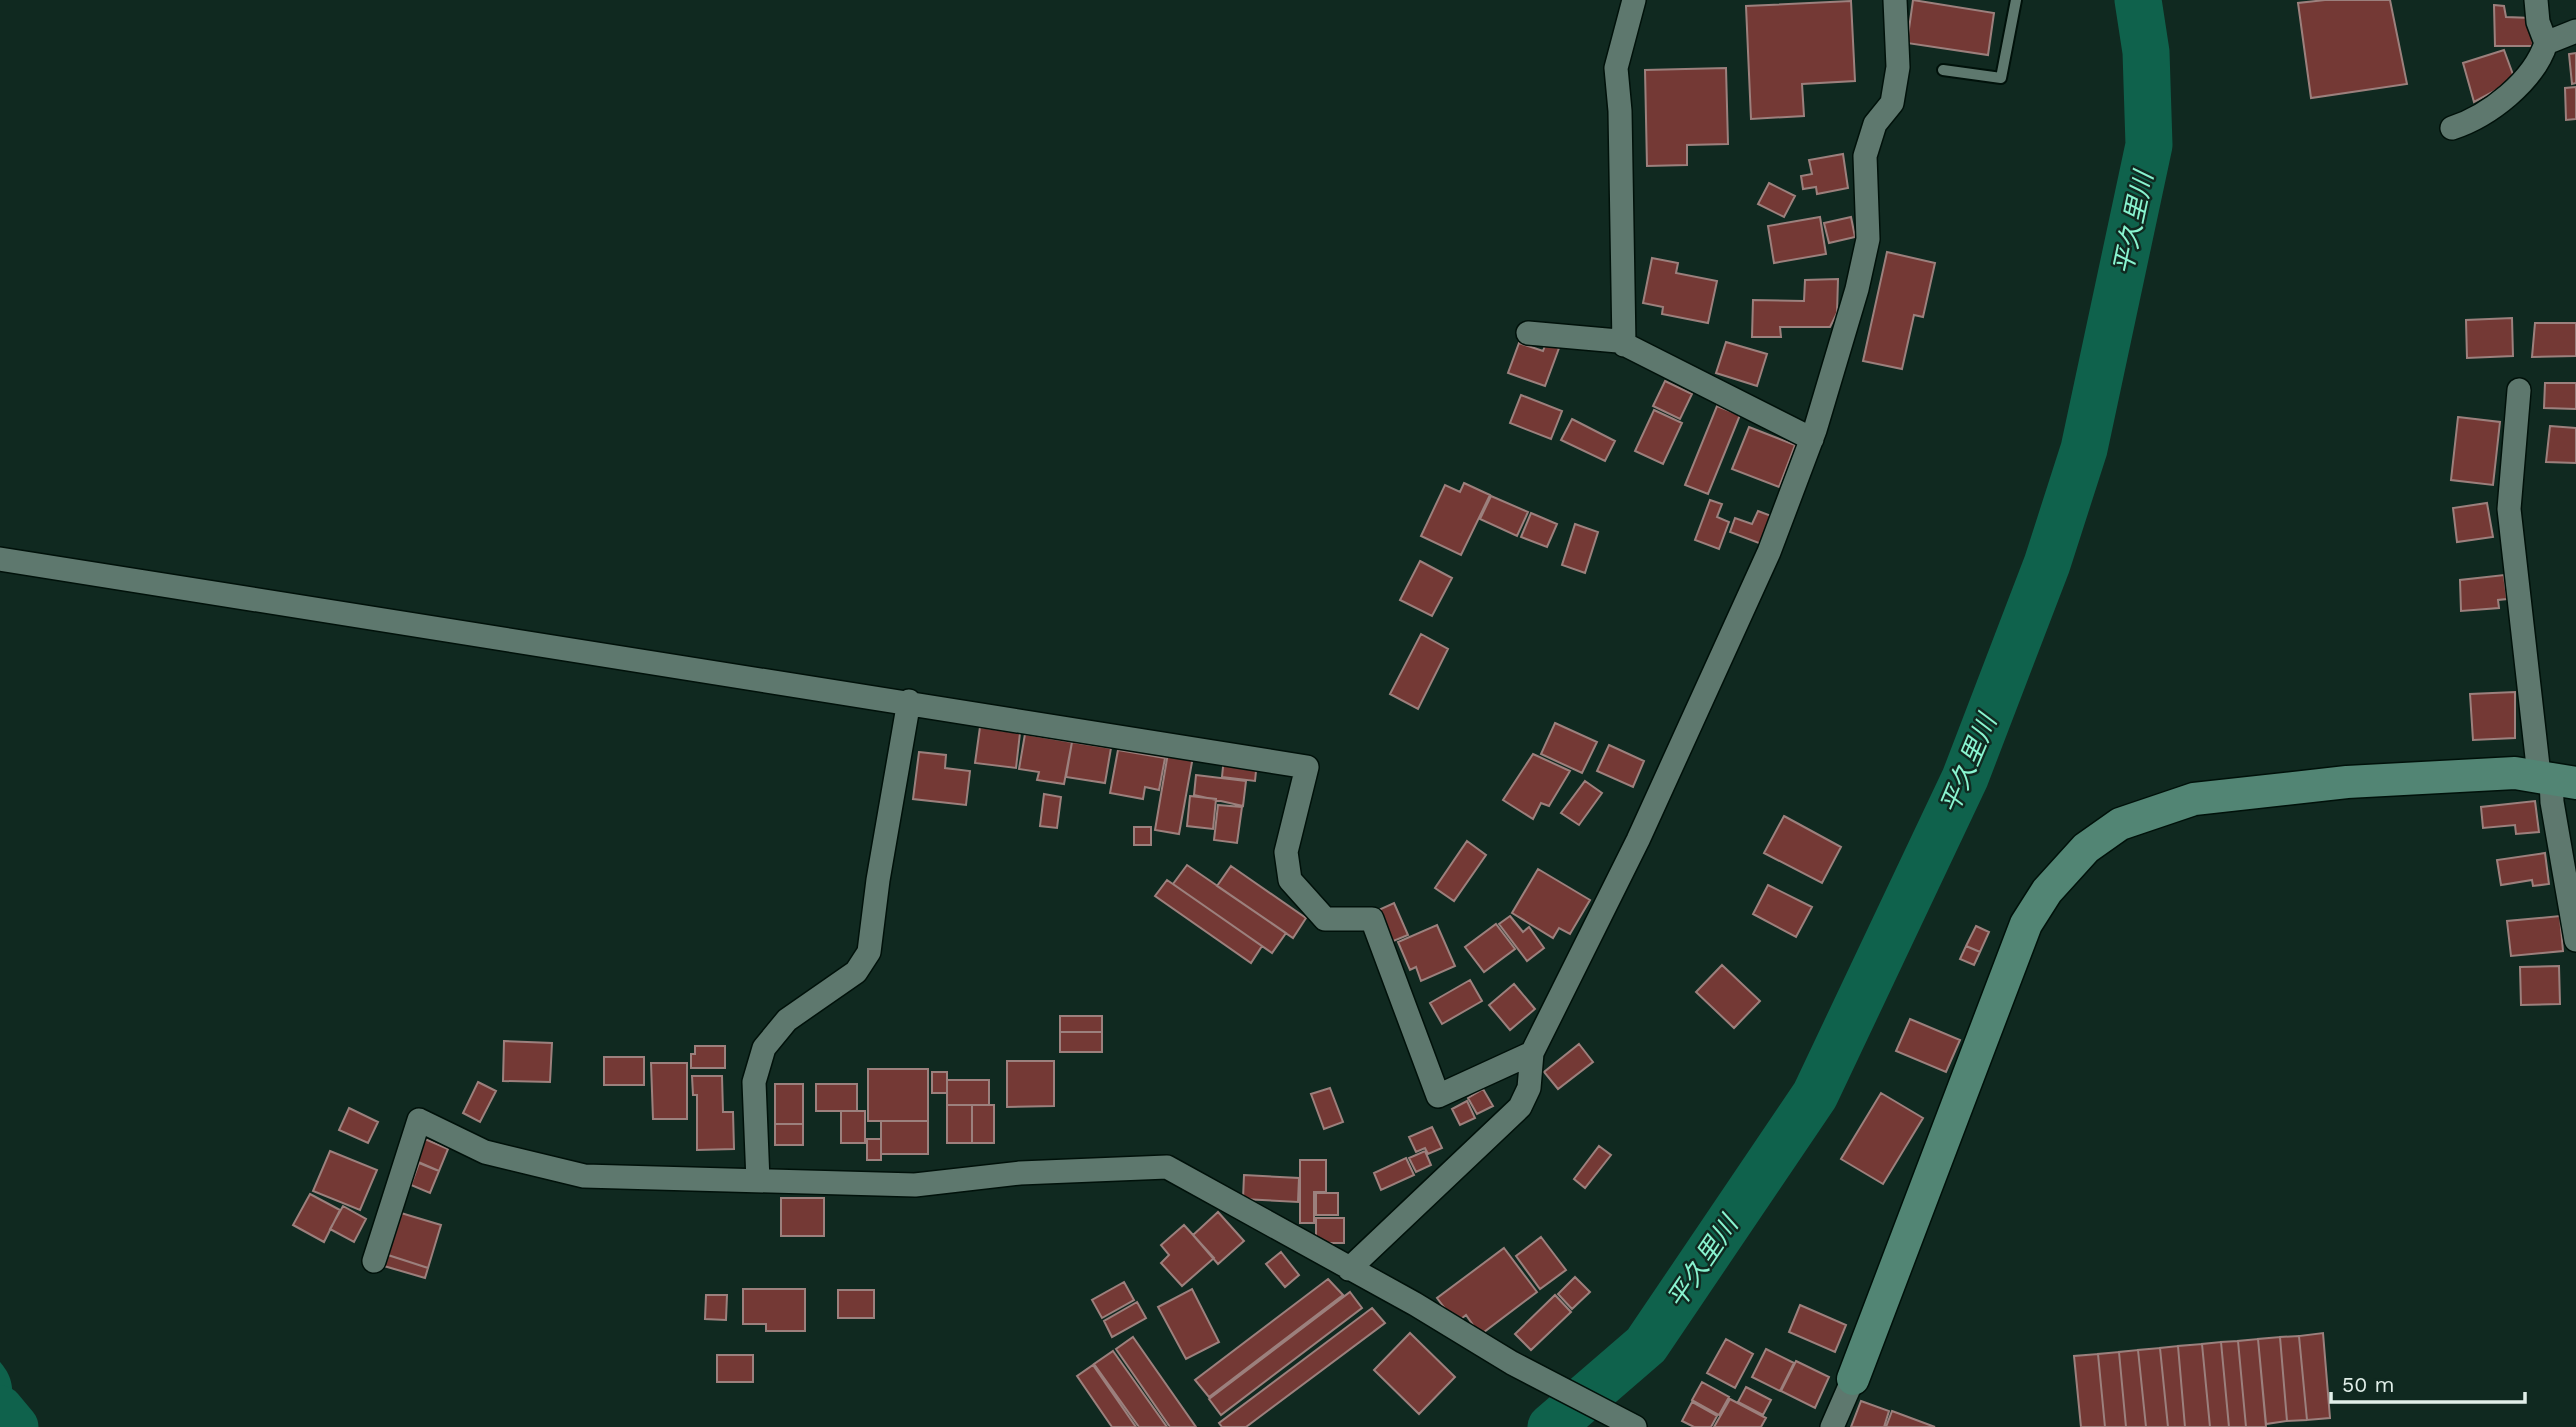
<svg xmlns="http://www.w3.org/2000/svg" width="2576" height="1427" font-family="'Work Sans','Noto Sans JP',sans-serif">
	<rect width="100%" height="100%" fill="#102920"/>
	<path fill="#0f624c" d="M0,1362C15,1379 15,1396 6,1417L0,1413Z"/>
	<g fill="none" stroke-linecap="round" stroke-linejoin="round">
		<path stroke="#0f624c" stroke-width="47" d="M0,1409L15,1427
			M1551,1427L1646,1345L1815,1095L1965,778L2047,564L2084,449L2149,145L2146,52L2138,0"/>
	</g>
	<path fill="#743935" stroke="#9c807d" stroke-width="2" d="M1913,0L1994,13L1988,55L1907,43Z
		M2325,0H2390L2407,84L2311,98L2298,3Z
		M1851,1L1855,81L1802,84L1804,116L1751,119L1746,6Z
		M2494,5L2504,6L2506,17L2532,18L2533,46H2495Z
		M2504,50L2515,80L2474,102L2463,63Z
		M2576,53V83L2572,84L2569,54Z
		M1726,68L1728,144L1687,145V165L1647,166L1645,70Z
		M2576,87V119L2566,120L2565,88Z
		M1843,154L1848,188L1817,194L1816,187L1803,189L1801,176L1812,174L1809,160Z
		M1769,183L1795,196L1784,217L1758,204Z
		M1820,217L1826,254L1774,263L1768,226Z
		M1851,217L1855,237L1829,243L1824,223Z
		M1887,252L1935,263L1923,317L1914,315L1902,369L1863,361Z
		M1652,258L1678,263L1676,273L1717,281L1708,323L1662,314L1663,307L1643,303Z
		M1838,279L1837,313L1830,327H1780L1781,337H1752L1753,300L1804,301L1805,280Z
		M2512,318L2513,356L2467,358L2466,320Z
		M2535,323H2576V356L2532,357Z
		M1726,342L1767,354L1757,386L1716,373Z
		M1519,343L1543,351L1546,343L1559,348L1545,386L1508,373Z
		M1665,381L1692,394L1680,419L1653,406Z
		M2545,383H2576V409L2544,408Z
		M1521,395L1562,411L1551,439L1510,423Z
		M1717,406L1740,415L1708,494L1685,485Z
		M1654,410L1682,423L1663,464L1635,451Z
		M2458,417L2500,422L2493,485L2451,480Z
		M1572,419L1615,441L1605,461L1561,440Z
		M2550,426L2576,428V463L2546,462Z
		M1749,427L1795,445L1779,487L1732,469Z
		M1464,483L1490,495L1461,555L1421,536L1445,485L1460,492Z
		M1491,496L1528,512L1517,536L1480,519Z
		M1710,500L1722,504L1717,517L1729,522L1719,549L1695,540Z
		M2487,503L2493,537L2457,542L2453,508Z
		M1758,511L1774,517L1764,545L1730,532L1735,518L1752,524Z
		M1531,513L1557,524L1547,547L1521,537Z
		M1575,524L1598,532L1585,573L1562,565Z
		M1420,561L1452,578L1432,616L1400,600Z
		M2504,575L2507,599L2498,600L2499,608L2461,611L2460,580Z
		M1421,634L1448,649L1418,709L1390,694Z
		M2515,692V738L2473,740L2470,694Z
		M1555,723L1597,742L1582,773L1541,754Z
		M980,727L1020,733L1016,768L975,763Z
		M1025,734L1072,742L1064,784L1037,780L1039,772L1019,769Z
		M1072,742L1111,748L1105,783L1066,777Z
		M1609,745L1644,761L1633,787L1597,771Z
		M1169,747L1194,751L1179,834L1155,830Z
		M1118,750L1165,758L1159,790L1145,787L1143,799L1110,793Z
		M919,752L946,755L945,768L970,771L966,805L913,799Z
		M1533,754L1570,771L1549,806L1541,803L1533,819L1503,800Z
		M1224,757L1257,761L1255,781L1222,777Z
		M1196,775L1246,781L1243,806L1194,795Z
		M1585,781L1602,793L1579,825L1561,813Z
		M1044,794L1061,797L1057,828L1040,826Z
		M1190,796L1216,799L1213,829L1187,826Z
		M2535,801L2539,832L2516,834L2515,825L2483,828L2481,807Z
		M1218,805L1242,807L1237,843L1214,840Z
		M1784,816L1841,847L1822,883L1764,853Z
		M1134,827H1151V845H1134Z
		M1467,841L1486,855L1454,901L1435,888Z
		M2545,853L2549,884L2533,886L2532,880L2501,885L2497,860Z
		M1187,865L1286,933L1272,953L1173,884Z
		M1231,866L1306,918L1293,938L1217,886Z
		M1538,869L1590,900L1570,934L1559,928L1553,938L1512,913Z
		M1167,880L1262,946L1251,963L1155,896Z
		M1768,885L1812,907L1796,937L1753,914Z
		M1394,903L1408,935L1386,944L1372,913Z
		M1510,916L1523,932L1529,927L1544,948L1527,961L1499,924Z
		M2560,916L2563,951L2511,956L2507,921Z
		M1496,924L1515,949L1484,972L1465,947Z
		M1437,925L1455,966L1421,981L1416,967L1410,970L1398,942Z
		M1976,926L1989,932L1980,952L1966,946Z
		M1966,946L1980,952L1974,965L1960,959Z
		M1722,965L1760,1001L1734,1028L1696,992Z
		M2559,966L2560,1004L2521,1005L2520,967Z
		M1470,980L1482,1001L1442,1024L1430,1003Z
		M1514,984L1535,1009L1510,1030L1489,1005Z
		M1060,1016H1102V1032H1060Z
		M1910,1019L1960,1040L1946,1072L1896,1051Z
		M1060,1032H1102V1052H1060Z
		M504,1041L552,1043L550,1082L503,1081Z
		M1579,1044L1593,1062L1558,1089L1544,1072Z
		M695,1046H725V1068H691V1054H695Z
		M604,1057H644V1085H604Z
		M1007,1061H1054V1106L1007,1107Z
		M651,1063H687V1119H653Z
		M868,1069H928V1121H868Z
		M932,1072H947V1093H932Z
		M692,1076H722L723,1112H733L734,1149L697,1150V1095H693Z
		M947,1080H989V1105H947Z
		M478,1082L496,1091L480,1122L463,1113Z
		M775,1084H803V1124H775Z
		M816,1084H857V1111H816Z
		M1330,1088L1343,1122L1324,1129L1311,1094Z
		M1483,1089L1493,1106L1477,1114L1468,1098Z
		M1881,1093L1923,1118L1883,1184L1841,1159Z
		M1467,1101L1475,1118L1460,1125L1452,1109Z
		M947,1105H972V1143H947Z
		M972,1105H994V1143H972Z
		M349,1108L378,1122L368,1143L339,1130Z
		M841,1111H865V1143H841Z
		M881,1121H928V1154H881Z
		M775,1124H803V1145H775Z
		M1432,1127L1442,1148L1428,1154L1425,1148L1416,1152L1409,1137Z
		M425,1139L448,1149L439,1171L416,1161Z
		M867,1139H881V1160H867Z
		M1599,1146L1611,1155L1585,1188L1574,1179Z
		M330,1151L377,1170L360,1210L313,1191Z
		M1425,1151L1431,1165L1416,1172L1409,1158Z
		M1406,1158L1414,1175L1381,1190L1374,1173Z
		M1300,1160H1326V1192H1314V1223H1300Z
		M419,1163L439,1171L430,1193L411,1185Z
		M1244,1175L1299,1178L1298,1202L1243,1199Z
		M1316,1193H1338V1215H1316Z
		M310,1194L340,1210L324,1242L293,1225Z
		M781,1198H824V1236H781Z
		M343,1206L366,1219L354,1242L330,1229Z
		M1218,1212L1244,1241L1218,1264L1193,1235Z
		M401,1213L441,1225L428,1268L388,1255Z
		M1316,1218H1344V1243H1316Z
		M1184,1225L1214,1258L1182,1286L1161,1263L1169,1255L1161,1245Z
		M1541,1237L1566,1270L1540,1289L1516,1256Z
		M1504,1248L1537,1292L1480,1335L1466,1315L1456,1323L1437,1298Z
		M1281,1252L1299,1275L1285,1287L1266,1264Z
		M388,1255L428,1268L425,1278L384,1266Z
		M1575,1277L1590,1292L1572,1309L1558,1294Z
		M1328,1279L1343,1295L1209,1397L1195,1380Z
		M1124,1282L1134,1300L1102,1318L1092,1300Z
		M743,1289H805V1331H766V1324H743Z
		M1192,1289L1219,1342L1186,1359L1158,1307Z
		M838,1290H874V1318H838Z
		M1350,1292L1362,1308L1221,1415L1209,1399Z
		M706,1295H727L726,1320L705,1319Z
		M1555,1295L1571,1312L1531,1350L1515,1334Z
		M1137,1302L1146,1318L1112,1337L1104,1321Z
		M1800,1305L1846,1325L1835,1352L1789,1332Z
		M1372,1308L1385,1323L1246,1427H1222L1219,1423Z
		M1410,1333L1455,1377L1419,1414L1374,1370Z
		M2323,1333L2330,1418L2307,1420L2299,1336Z
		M2299,1336L2307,1420L2287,1421L2280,1337Z
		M1133,1337L1196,1427H1170L1116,1349Z
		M2280,1337L2287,1421L2266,1424L2258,1339Z
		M1726,1339L1753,1354L1735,1388L1707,1373Z
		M2258,1339L2266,1427H2246L2238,1341Z
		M2238,1341L2246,1427H2229L2221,1342Z
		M2221,1342L2229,1427H2210L2202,1344Z
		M2202,1344L2210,1427H2185L2178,1346Z
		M2178,1346L2185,1427H2168L2160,1348Z
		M2160,1348L2168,1427H2146L2138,1350Z
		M1766,1349L1794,1363L1780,1391L1752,1377Z
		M2138,1350L2146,1427H2126L2119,1352Z
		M1113,1351L1167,1427H1139L1094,1364Z
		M2119,1352L2126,1427H2105L2098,1354Z
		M2098,1354L2105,1427H2081L2074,1356Z
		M717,1355H753V1382H717Z
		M1796,1361L1829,1377L1815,1408L1781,1391Z
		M1093,1365L1136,1427H1112L1077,1376Z
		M1702,1382L1729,1397L1719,1415L1692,1400Z
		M1746,1387L1771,1400L1763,1415L1738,1402Z
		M1730,1399L1766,1418L1761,1427H1714Z
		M1861,1401L1889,1411L1884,1427H1851Z
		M1692,1402L1717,1416L1711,1427H1694L1682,1421Z
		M1892,1411L1935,1427H1886Z"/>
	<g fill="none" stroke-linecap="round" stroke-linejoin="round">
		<defs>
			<path id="lane" d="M1943,70L2001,78L2016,0"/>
			<path id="street" d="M2536,0L2538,22L2546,43
				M2452,128C2489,116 2534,81 2546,43L2576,31
				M1528,333L1618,341L1812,439
				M1624,345L1620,111L1616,68L1634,0
				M2519,390L2509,509L2539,775
				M0,559L1307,767L1286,852L1290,880L1325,919H1372L1438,1096L1532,1053
				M2551,778L2552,802L2576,940
				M758,1181L754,1082L764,1048L787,1020L856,972L869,952L878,880L909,701
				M374,1261L419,1120L485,1152L584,1176L915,1185L1020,1173L1167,1167L1415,1304L1512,1363L1635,1427
				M1349,1269L1520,1107L1529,1088L1532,1053L1638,840L1769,552L1815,430L1857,289L1868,239L1865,156L1875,124L1892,103L1898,67L1895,0
				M1832,1427L1853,1379"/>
			<path id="secondary" d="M1853,1379L2026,924L2047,891L2086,848L2120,824L2194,799L2347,782L2515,773L2576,783"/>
		</defs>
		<use href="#lane" stroke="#00110a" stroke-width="14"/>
		<use href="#street" stroke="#00110a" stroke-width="26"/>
		<use href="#secondary" stroke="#00110a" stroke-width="35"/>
		<use href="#lane" stroke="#5e786e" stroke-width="10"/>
		<use href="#street" stroke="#5e786e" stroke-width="23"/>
		<use href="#secondary" stroke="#528574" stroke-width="32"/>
	</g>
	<g text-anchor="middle" stroke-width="5" stroke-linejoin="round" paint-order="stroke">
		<g font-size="26" font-style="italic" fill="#89f4d0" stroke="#102920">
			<text transform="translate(2133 223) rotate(-78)" y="9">平久里川</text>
			<text transform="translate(1968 764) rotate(-67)" y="9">平久里川</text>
			<text transform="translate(1702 1262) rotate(-56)" y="9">平久里川</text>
		</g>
	</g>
	<path d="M2331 1392v10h194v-10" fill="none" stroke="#e1efe9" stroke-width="3.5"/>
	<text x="2342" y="1392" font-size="21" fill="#e1efe9" stroke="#102920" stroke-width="5" paint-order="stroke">50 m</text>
</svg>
